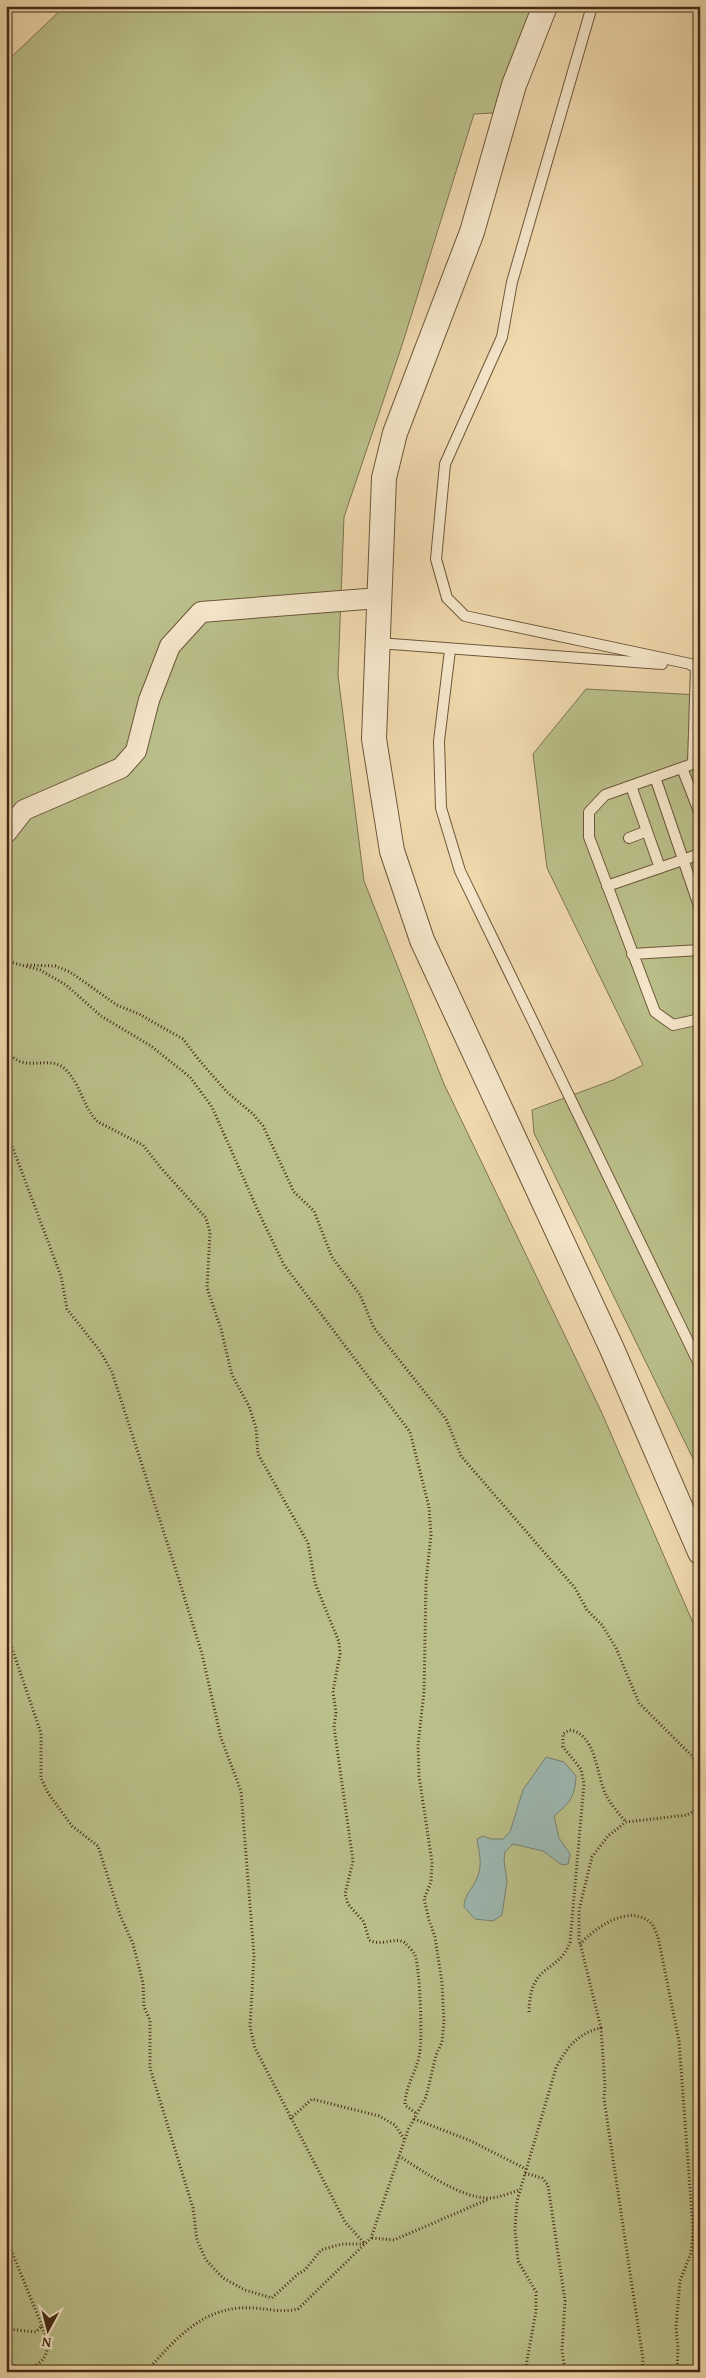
<svg xmlns="http://www.w3.org/2000/svg" width="706" height="2378" font-family="'Gentium Book Plus',serif">
	<rect width="100%" height="100%" fill="#efd9ad"/>
	<filter id="stains"><feTurbulence type="fractalNoise" baseFrequency=".004" numOctaves="4"/><feColorMatrix values="0 0 0 0 .2 0 0 0 0 .09 0 0 0 0 .02 0 0 0 .5 -.17"/></filter>
	<radialGradient id="worn" r=".72"><stop offset=".6" stop-color="#630" stop-opacity="0"/><stop offset="1" stop-color="#630" stop-opacity=".3"/></radialGradient>
	<path fill="#babf89" stroke="#7e744e" d="M65,6H537L493,113L474,114L403,342L344,517L338,675L364,881L444,1084L601,1411L700,1639V2372H6V62Z
		M586,689L700,695V1473L534,1133L532,1110L613,1080L643,1065L547,868L533,754Z"/>
	<path fill="#9cb9b2" stroke="#788072" d="M546,1757L564,1762L576,1776C575,1797 570,1803 554,1816L559,1838L570,1854L568,1864L562,1865L543,1851L513,1844L505,1852L504,1861L507,1881L502,1915L493,1921L475,1919L464,1907C464,1894 473,1889 477,1878C483,1865 479,1852 477,1839L483,1836L491,1839H503L510,1832L523,1790Z"/>
	<g fill="none" stroke-linecap="round" stroke-linejoin="round">
		<defs>
			<path id="service" d="M592,6L512,282L502,337L445,464L436,559L447,598L465,616L700,666
				M378,643L662,664
				M450,650L439,741L441,808L460,871L700,1366
				M691,665L696,666L693,764
				M698,762L605,795L589,812V837L655,1012L673,1025L700,1019
				M682,768L700,814
				M655,777L700,909
				M631,786L660,868
				M629,838L647,831
				M607,886L700,854
				M632,954L700,950"/>
			<path id="minor" d="M6,833L24,810L121,768L136,751L149,700L170,646L201,612L379,598"/>
			<path id="tertiary" d="M545,6L514,85L472,232L395,433L384,478L374,739L392,851L422,940L612,1349L700,1552"/>
		</defs>
		<use href="#service" stroke="#6e563a" stroke-width="12"/>
		<use href="#minor" stroke="#6e563a" stroke-width="22"/>
		<use href="#tertiary" stroke="#6e563a" stroke-width="26"/>
		<path stroke="#432a13" stroke-width="3" stroke-dasharray="1 2.5" stroke-linecap="butt" d="M6,961L40,970L66,985L101,1016L151,1046L190,1077L212,1107L259,1213L284,1265L410,1432L429,1507L431,1535L426,1582L424,1692L418,1745L419,1776L432,1862L431,1882L424,1899L429,1920L435,1937L442,1983L444,2022L442,2042L436,2055L426,2097L408,2130L371,2238L298,2309C278,2314 260,2306 240,2308C198,2311 172,2343 146,2372
			M27,965L55,966L70,972L117,1005L139,1014L183,1039L199,1060L227,1092L253,1114L263,1126L294,1192L314,1211L332,1257L360,1295L374,1328L446,1419L461,1456L575,1588L587,1610L602,1625L616,1648L639,1703L693,1757L700,1781
			M6,1050C25,1076 47,1053 65,1069C81,1084 83,1108 98,1122L143,1145L161,1168L206,1218L210,1232L207,1288L221,1329L232,1375L249,1406L256,1428L258,1454L308,1543L315,1583L339,1642L340,1654L333,1691L336,1713L334,1727L353,1861L345,1894L348,1904L364,1922L369,1940C382,1947 396,1936 405,1943C408,1946 413,1951 415,1955C420,1969 423,2042 419,2057C415,2074 405,2087 405,2105L417,2114
			M6,1130L61,1276L67,1309L100,1351L112,1372L175,1567L202,1654L221,1738L241,1791L254,1956L250,2027L255,2048L345,2222L365,2244
			M6,1631L41,1733V1778L48,1793L72,1826L98,1846L120,1915L133,1944L143,1983L144,2007L150,2020V2068L193,2208L197,2240L206,2260L223,2278L245,2290L272,2298L298,2274L305,2270L321,2250L342,2244H364
			M580,1944C595,1928 629,1903 651,1923C654,1926 656,1933 658,1937L679,2041L693,2229L691,2253L680,2281L676,2327L678,2348L677,2372
			M529,2012C530,1961 558,1975 570,1942L584,1784L581,1769L563,1747V1734L569,1730C597,1733 596,1777 607,1797C612,1806 620,1815 626,1822
			M601,2028L579,1939V1910L592,1857L608,1836L626,1822L687,1815L700,1808
			M290,2119L312,2099L379,2116L395,2125L404,2139
			M414,2119L469,2140L526,2169
			M399,2156C421,2170 462,2199 489,2198C499,2198 510,2193 519,2190
			M525,2173L542,2178L548,2185L565,2301L562,2350L565,2372
			M6,2237L42,2326L36,2332L6,2329
			M372,2238L394,2240L489,2199
			M6,2360L22,2371C47,2364 53,2350 42,2326
			M525,2372L536,2311V2292L518,2261L515,2229L517,2201L556,2068C566,2048 578,2033 601,2028L605,2086L604,2099L643,2359L642,2372"/>
		<use href="#service" stroke="#f5e6ca" stroke-width="10"/>
		<use href="#minor" stroke="#f5e6ca" stroke-width="20"/>
		<use href="#tertiary" stroke="#f5e6ca" stroke-width="24"/>
	</g>
	<rect width="706" height="2378" fill="none" stroke="#efd9ad" stroke-width="25"/>
	<rect x="8" y="8" width="691" height="2363" fill="none" stroke="#432a13" stroke-width="2.5"/>
	<rect x="12" y="12" width="681" height="2353" fill="none" stroke="#432a13"/>
	<g transform="translate(48 2330) rotate(187)" stroke="#f5e6ca" stroke-width="4" paint-order="stroke">
	<path d="M0-4L9 19L0 12L-9 19Z" fill="#432a13"/>
	<text y="-8" font-size="14" font-weight="bold" text-anchor="middle" fill="#432a13">N</text>
	</g>
	<rect width="100%" height="100%" filter="url(#stains)"/>
	<rect width="100%" height="100%" fill="url(#worn)"/>
</svg>
